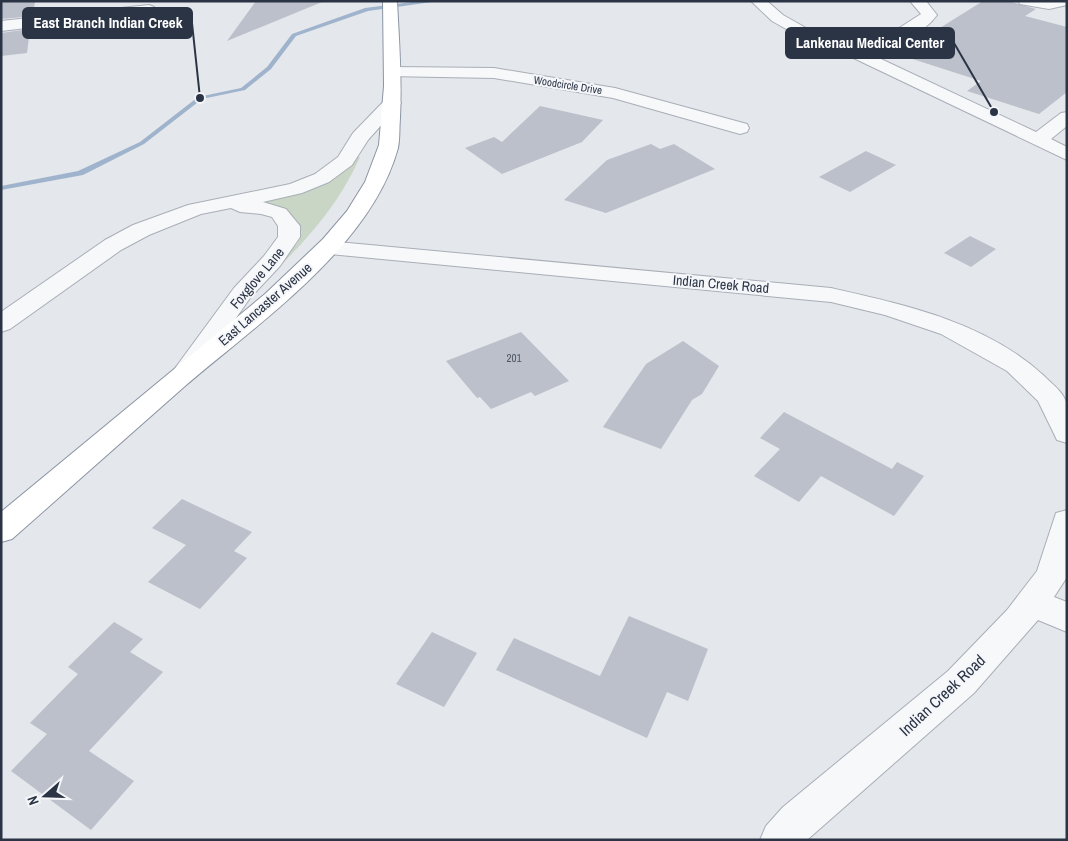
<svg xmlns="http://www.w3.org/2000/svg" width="1068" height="841" font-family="'Archivo Narrow',sans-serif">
	<rect width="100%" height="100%" fill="#e4e7ec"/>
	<path fill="#c9d6c5" d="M356,157H360C340,201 314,232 280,266L277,267C279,259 291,251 297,244C314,220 277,205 260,202L261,200C299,195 332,189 356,157Z"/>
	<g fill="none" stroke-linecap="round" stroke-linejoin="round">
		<path fill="#9fb4cc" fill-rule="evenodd" d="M420,1H439L368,11L296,36L271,69L245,90L202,99L144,144L83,175L1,190V186L78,171L140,142L198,97L241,88L267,67L292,34L365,8Z"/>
	</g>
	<path fill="#bbc0ca" d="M1,1H35L33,16L1,19Z
		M256,1H322V2L227,41Z
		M983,1H1008L1036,9L1025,16L1067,27V92L1039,114L967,91L981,81L900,55L913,47L911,46Z
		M30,29L27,53L1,56V33Z
		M540,106L603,120L582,142L502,174L465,148L494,137L502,142Z
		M651,144L660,149L674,144L715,169L606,213L564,200L607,160Z
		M866,151L896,165L850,192L819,177Z
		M970,236L996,249L971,267L944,253Z
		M521,332L569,381L535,396L531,392L491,409L480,397L477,398L446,361Z
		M683,341L719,366L702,394L692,400L661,449L603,427L646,364Z
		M784,412L892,469L897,462L924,476L894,516L821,476L799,502L754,476L780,449L760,438Z
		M182,499L252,532L234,551L247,558L200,609L148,582L186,545L152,528Z
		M629,616L708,649L688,701L667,692L647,738L496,670L514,638L600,676Z
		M114,622L143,639L130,652L163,672L89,751L134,781L91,830L11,771L47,734L30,723L78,674L68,667Z
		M432,632L477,653L444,707L396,684Z"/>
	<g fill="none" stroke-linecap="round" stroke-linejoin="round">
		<defs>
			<path id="minor" d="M751,1H767L783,15L806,28L849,45L896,30L921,14L910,1H926L937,15C921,38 889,44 864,51L1036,132L1061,113L1067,112V126L1051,139L1067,147V160L843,53L795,34L772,21Z
				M1018,1H1067V5L1049,9L1020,4Z
				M149,5L154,7L157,10L154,13L1,31V21Z
				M393,67L494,68L615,88L747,124L749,128L747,132L740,134L613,98L494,78L387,76L385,72L387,68Z
				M392,98L398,99L401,103L368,140L352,165L329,182L302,193L263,202L286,209L300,226V237L280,266L250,298L195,377L186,380L177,377L173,371L234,288L264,256L278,237V226L272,217L261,214L240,212L231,208L201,214L149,235L121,250L10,329L1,332V312L105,240L133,225L188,205L290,184L315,174L338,157L353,133L386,99Z
				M327,241L831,288C906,305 985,322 1043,375C1052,384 1064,392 1067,405C1068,416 1067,431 1067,443L1057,440L1038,401L1007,371L941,334L885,315L831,302L319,253L316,248L319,243Z
				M1067,510V577L1054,597L1067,602V632L1038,620L974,693L807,840H760L766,826L783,807L948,671L1007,610L1037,571L1056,513Z"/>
			<path id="highway" d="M383,1H397C399,40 402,79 400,118C399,128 400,138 398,148C371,247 258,323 185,386C127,437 70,488 12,539L1,542V512L265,294L323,239L347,211L365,182L379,145L384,86Z"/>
		</defs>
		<use href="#minor" stroke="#a9aeb7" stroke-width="2"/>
		<use href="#highway" stroke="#8b94a3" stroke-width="2"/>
		<use href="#minor" fill="#f7f8fa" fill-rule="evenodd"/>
		<use href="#highway" fill="#fff" fill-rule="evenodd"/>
	</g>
	<g text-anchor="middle" stroke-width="4" stroke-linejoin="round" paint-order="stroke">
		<g font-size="11" fill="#2b3445" stroke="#f4f6f9">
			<text transform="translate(568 85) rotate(9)" y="4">Woodcircle Drive</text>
		</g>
		<g font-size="11" fill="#4f5766">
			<text x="514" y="362">201</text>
		</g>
		<g font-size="14" fill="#2b3445" stroke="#f4f6f9">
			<text transform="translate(257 278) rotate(-50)" y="5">Foxglove Lane</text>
			<text transform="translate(721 284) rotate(5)" y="5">Indian Creek Road</text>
			<text transform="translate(265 304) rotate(-41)" y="5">East Lancaster Avenue</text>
		</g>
		<g font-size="16" fill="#2b3445" stroke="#f4f6f9">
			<text transform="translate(942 695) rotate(-43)" y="6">Indian Creek Road</text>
		</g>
	</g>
	<path fill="none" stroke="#2b3445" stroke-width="2" d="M200 98L192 23M994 112L954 43"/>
	<g fill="#2b3445" stroke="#f4f6f9" stroke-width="2">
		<circle cx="200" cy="98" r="5"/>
		<circle cx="994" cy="112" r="5"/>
	</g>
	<g fill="#2b3445" stroke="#2b3445" stroke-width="2">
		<rect x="23" y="8" width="169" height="30" rx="5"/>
		<rect x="786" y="28" width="168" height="30" rx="5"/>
	</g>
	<g font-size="15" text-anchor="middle" font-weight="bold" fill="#fff">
		<text x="108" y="28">East Branch Indian Creek</text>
		<text x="870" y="48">Lankenau Medical Center</text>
	</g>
	<rect width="1068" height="841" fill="none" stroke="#2b3445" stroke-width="5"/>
	<g transform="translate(45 796) rotate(250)" stroke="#f4f6f9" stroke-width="4" paint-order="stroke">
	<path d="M0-4L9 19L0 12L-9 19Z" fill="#2b3445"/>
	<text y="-8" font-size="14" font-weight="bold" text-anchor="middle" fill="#2b3445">N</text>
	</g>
</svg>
